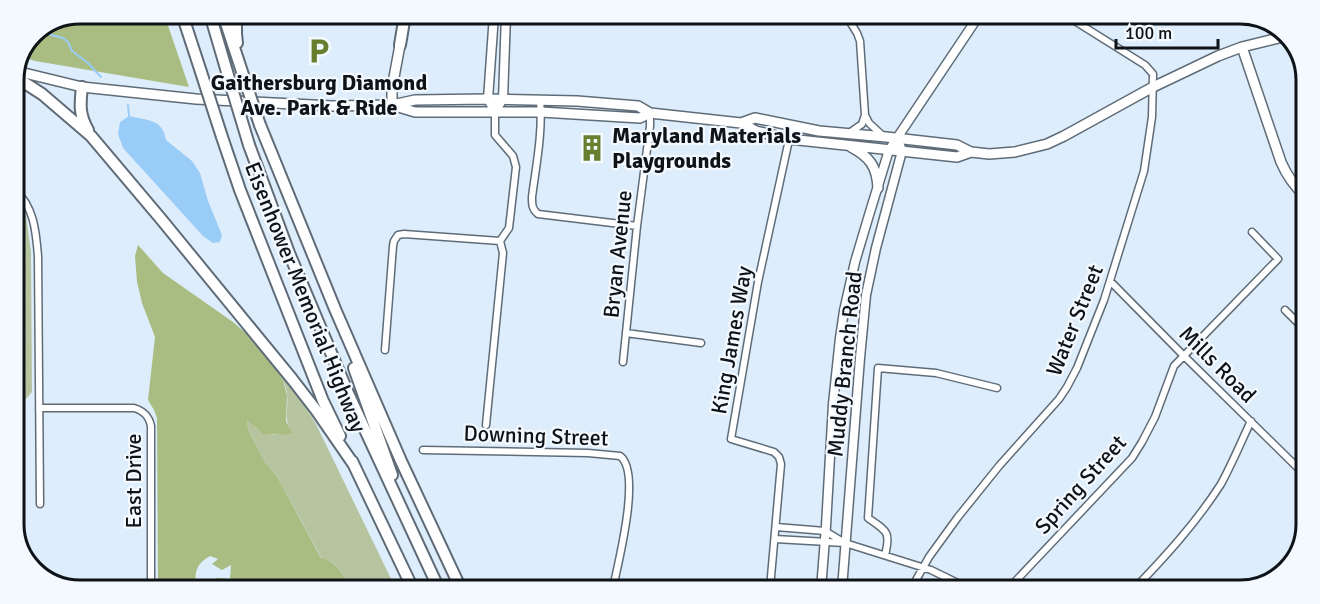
<svg xmlns="http://www.w3.org/2000/svg" width="1320" height="604" font-family="Signika,sans-serif">
	<rect width="100%" height="100%" fill="#deedfb"/>
	<path fill="#b7c4a0" d="M14,197L22,207L26,216L31,252L32,389V392L25,400L26,403L14,404Z
		M275,366L296,392L316,424L395,587H349C342,572 339,562 322,559L278,478L265,462L249,432L247,422L248,420C252,424 256,429 260,431C270,436 281,436 291,432C283,415 289,410 287,393C285,383 280,375 275,366Z"/>
	<path fill="#a9bd83" d="M80,14H164L189,87L35,61L22,57L33,33Z
		M138,245L163,273L233,322L247,334L275,366L283,381L287,395L286,421L292,433L284,435L263,434L248,421L247,422L249,432L265,462L278,478L321,558C339,563 342,572 349,587L211,586L216,578L230,579L231,565L222,570L212,564L218,559L210,556C197,563 194,572 196,586H158L157,418L154,410L148,400L155,337L142,303L137,282L135,256Z"/>
	<path fill="#9accf8" d="M129,116C148,121 162,118 166,140L192,161L200,173L208,201L222,235L220,242L213,243L203,236L123,148L118,134L120,122Z"/>
	<g fill="none" stroke-linecap="round" stroke-linejoin="round">
		<path stroke="#9accf8" stroke-width="2" d="M36,31L63,38L68,42L72,51L88,63L101,77
			M128,105L129,116"/>
		<defs>
			<path id="street" d="M847,17L857,33L860,41L865,115L869,123L883,136
				M540,100C543,132 536,166 532,197C532,205 532,209 538,214L637,226
				M848,134L862,124L865,115
				M14,189C34,206 36,231 38,256L40,504
				M1110,281L1184,356L1302,472
				M1285,310L1304,329
				M626,333L701,343
				M385,350L393,246L394,241L398,235L404,234L500,241L509,228L516,167L513,156L495,135V112
				M623,362L637,226L650,126V113
				M39,408H134C144,411 149,416 151,426V586
				M486,425L503,253L500,241
				M423,450L588,453L620,456C642,472 618,563 613,588
				M776,527L825,531L845,543L931,570L970,589
				M775,539L845,543
				M885,555C891,532 887,531 868,518L878,368L936,373L997,388
				M770,588L781,464L779,457L774,452L731,439L758,282L792,126
				M911,589L929,557L958,517L999,466L1059,399L1067,387L1077,368L1104,300L1144,171L1152,117L1153,74L1145,65L1070,18
				M1008,589L1132,458L1142,442L1155,417L1174,366L1278,259L1252,232
				M1133,590C1165,557 1196,523 1221,484C1232,464 1241,442 1251,421"/>
			<path id="secondary" d="M494,15L488,99L495,112L503,99L506,15
				M821,589L826,526L833,404L840,338L844,311L855,262L869,215L889,150L978,17
				M842,589L860,358L866,295L876,248L902,151L900,145"/>
			<path id="primary" d="M1242,47L1281,162C1287,176 1294,186 1305,196
				M16,71L82,87L196,99L332,106L392,105L415,100L488,99L577,101L638,106L650,113L741,123L756,131L789,139L957,157L971,152
				M392,105V88L400,45
				M395,106L415,112H541L640,118L650,113
				M741,123L755,118L819,131L886,137L957,145L971,152L989,154L1015,152L1047,144L1064,136L1153,87L1218,56L1242,47L1287,36
				M851,147C870,157 877,167 878,188"/>
			<path id="highway" d="M182,14L201,72
				M210,14L227,72
				M223,14L247,87
				M236,14V34L237,43
				M400,45L405,15
				M14,76L42,94L91,136L161,219L292,379L316,410L354,465
				M82,87C80,104 79,115 88,130
				M260,125L335,309L401,461L460,587
				M222,137L240,190L323,401L340,436
				M249,145L289,253L348,393L438,587
				M354,368L392,475
				M352,461L412,587"/>
		</defs>
		<use href="#street" stroke="#5f6c78" stroke-width="9"/>
		<use href="#secondary" stroke="#5f6c78" stroke-width="11"/>
		<use href="#primary" stroke="#5f6c78" stroke-width="12"/>
		<use href="#highway" stroke="#5f6c78" stroke-width="14"/>
		<use href="#street" stroke="#fff" stroke-width="6"/>
		<use href="#secondary" stroke="#fff" stroke-width="8"/>
		<use href="#primary" stroke="#fff" stroke-width="9"/>
		<use href="#highway" stroke="#fff" stroke-width="10"/>
		<defs>
			<path id="highway-bridge" d="M201,72L222,137
				M227,72L249,145
				M247,87L260,125"/>
		</defs>
		<use href="#highway-bridge" stroke="#5f6c78" stroke-width="14" stroke-linecap="butt"/>
		<use href="#highway-bridge" stroke="#fff" stroke-width="10"/>
	</g>
	<defs>
		<symbol id="parking-bare" viewBox="-9 -9 18 18"><path d="M-3.5-5.5H1a3.5 3.5 0 0 1 0 7H-1V5.5H-3.5ZM-1-3.4V-.6H.8a1.4 1.4 0 0 0 0-2.8Z" fill="#677e2f" stroke="#f3f9ff" stroke-width="2.5" paint-order="stroke"/></symbol>
		<symbol id="building-bare" viewBox="-9 -9 18 18"><path d="M-4-6H4V6H1V3H-1V6H-4ZM-2.5-4.3h1.7v1.8h-1.7ZM.8-4.3h1.7v1.8H.8ZM-2.5-1h1.7V.8h-1.7ZM.8-1h1.7V.8H.8Z" fill="#677e2f" stroke="#f3f9ff" stroke-width="2.5" paint-order="stroke"/></symbol>
	</defs>
	<g fill-rule="evenodd">
		<use href="#parking-bare" x="300" y="32" width="38" height="38"/>
		<use href="#building-bare" x="573" y="129" width="38" height="38"/>
	</g>
	<g text-anchor="middle" stroke-width="4.5" stroke-linejoin="round" paint-order="stroke">
		<g font-size="22" font-weight="bold" fill="#0e1318" stroke="#f3f9ff">
			<text x="319" y="90">Gaithersburg Diamond<tspan x="319" dy="25">Ave. Park &amp; Ride</tspan></text>
			<text x="612" y="143" text-anchor="start">Maryland Materials<tspan x="612" dy="25">Playgrounds</tspan></text>
		</g>
		<g font-size="22" fill="#0e1318" stroke="#f3f9ff">
			<text transform="translate(617 254) rotate(-84)" y="8">Bryan Avenue</text>
			<text transform="translate(306 297) rotate(68)" y="8">Eisenhower Memorial Highway</text>
			<text transform="translate(1074 320) rotate(-68)" y="8">Water Street</text>
			<text transform="translate(731 340) rotate(-80)" y="8">King James Way</text>
			<text transform="translate(844 364) rotate(-84)" y="8">Muddy Branch Road</text>
			<text transform="translate(1218 364) rotate(45)" y="8">Mills Road</text>
			<text transform="translate(536 435) rotate(2)" y="8">Downing Street</text>
			<text transform="translate(133 481) rotate(-90)" y="8">East Drive</text>
			<text transform="translate(1080 484) rotate(-48)" y="8">Spring Street</text>
		</g>
	</g>
	<path d="M0 0H1320V604H0ZM80 24H1240A56 56 0 0 1 1296 80V524A56 56 0 0 1 1240 580H80A56 56 0 0 1 24 524V80A56 56 0 0 1 80 24Z" fill="#f3f9ff" fill-rule="evenodd"/>
	<path fill="none" stroke="#0e1318" stroke-width="3" d="M80 24H1240A56 56 0 0 1 1296 80V524A56 56 0 0 1 1240 580H80A56 56 0 0 1 24 524V80A56 56 0 0 1 80 24Z"/>
	<path d="M1116 39v9h102v-9" fill="none" stroke="#0e1318" stroke-width="3"/>
	<text x="1125" y="39" font-size="18" fill="#0e1318" stroke="#f3f9ff" stroke-width="4.5" paint-order="stroke">100 m</text>
</svg>
